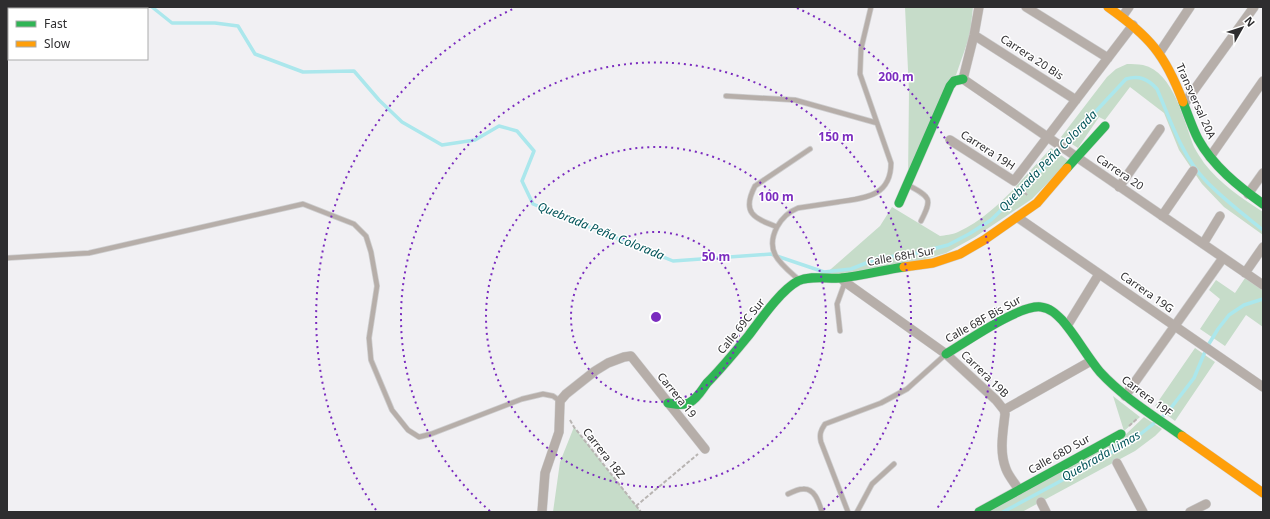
<svg xmlns="http://www.w3.org/2000/svg" width="1270" height="519" font-family="'Noto Sans',sans-serif">
	<rect width="100%" height="100%" fill="#f1f0f3"/>
	<path fill="#c6dcc9" d="M905,7H973L970,35L956,75L908,180L909,91Z
		M1127,64C1132,64 1138,64 1143,65C1174,72 1184,122 1194,147C1197,153 1201,158 1204,163C1220,184 1242,198 1263,212V235L1224,207L1202,184L1179,150L1164,113L1130,87L1105,120L1099,117L1078,148L1061,137L1107,77L1116,69Z
		M1051,148L1069,161L1032,199L975,237L946,253L911,263L823,276L880,226L892,207L940,236C945,235 952,235 958,232C995,215 1023,178 1051,148Z
		M1245,278L1263,290V327L1246,315L1225,346L1200,329L1220,299L1209,290L1216,280L1235,293Z
		M1195,348L1215,362L1175,421L1155,406Z
		M1113,396L1140,417L1124,431Z
		M1144,417L1162,429L1155,436L1135,451L1022,512H986L1123,437Z
		M574,427L641,512H553L560,462Z"/>
	<g fill="none" stroke-linecap="round" stroke-linejoin="round">
		<path stroke="#abe7ec" stroke-width="3.5" d="M152,7L172,23H215L238,26L255,54L303,72L354,71L379,100L402,122L442,145L475,140L499,126L517,131L534,151L522,181L533,204L673,261L771,254L824,272L851,269L879,258L913,254L948,245L969,234L991,220L1027,185L1126,79C1139,75 1148,79 1157,89C1170,119 1182,156 1205,180C1223,199 1243,214 1263,230
			M1003,512L1057,483L1133,440L1167,413L1194,378L1207,347L1218,329L1229,315L1244,305L1263,299"/>
		<defs>
			<path id="lane" d="M726,96L795,100L877,123
				M908,185C930,197 933,198 921,221
				M777,227C754,218 741,213 755,186L810,149
				M7,258L89,253L303,204L354,224L366,236L371,252L377,286L369,338L371,360L392,410L408,430L419,437L431,434L522,399L543,394L553,396L560,401
				M798,279C781,264 764,252 777,227C782,218 788,212 798,208C811,206 824,204 838,202C864,198 891,197 891,163L860,74L861,49L871,7
				M840,331L837,304L845,282
				M788,494C792,492 798,489 803,489C815,488 819,503 822,512
				M848,512L821,442C819,434 821,430 825,424L881,403L907,389L946,354
				M857,512L872,484L894,464"/>
			<path id="street" d="M979,7L974,35L963,79L1263,285
				M1026,7L1108,58
				M1122,17L1129,7
				M974,35L1076,100
				M1160,52L1190,7
				M1184,104L1254,7
				M950,140L1014,181L1133,25
				M1210,157L1263,81
				M1119,187L1160,129
				M1248,194L1263,173
				M1162,216L1193,171
				M1017,217L1263,387
				M1203,244L1220,216
				M1245,273L1263,247
				M841,278L845,282L946,354L996,400L1004,410L1005,414C1003,432 999,452 1006,469C1009,477 1015,483 1019,490
				M1067,326L1099,274
				M1125,396L1223,258
				M1004,410L1091,361
				M1117,463L1143,512
				M1041,502L1046,512
				M542,512L545,473L559,432L560,401L566,394L595,371L608,363L624,357L631,356L705,449
				M1190,512L1206,504"/>
			<path id="fast" d="M1183,102C1188,115 1192,127 1198,139C1213,166 1238,186 1263,204
				M1067,168L1105,126
				M899,203L950,86L954,81L963,79
				M946,354C966,342 1020,304 1041,307C1050,308 1056,314 1062,320C1076,336 1086,355 1100,372C1124,398 1154,416 1182,436
				M668,403C675,404 682,406 689,403C698,398 701,391 707,383C722,368 735,352 749,335C761,319 781,290 798,281C811,275 827,279 841,278C862,276 883,270 904,267
				M979,512L1121,434"/>
			<path id="slow" d="M1108,7C1149,36 1165,54 1183,102
				M904,267L933,263L960,254L984,240L1037,203L1067,168
				M1182,436L1263,493"/>
		</defs>
		<use href="#lane" stroke="#cececf" stroke-width="6"/>
		<use href="#street" stroke="#cececf" stroke-width="10"/>
		<use href="#fast" stroke="#cececf" stroke-width="10"/>
		<use href="#slow" stroke="#cececf" stroke-width="10"/>
		<path stroke="#b8b4b2" stroke-width="2" stroke-dasharray="4 2" stroke-linecap="butt" d="M1020,188L1028,196
			M570,420L574,427L641,512
			M1129,426L1138,418
			M636,506L698,454"/>
		<use href="#lane" stroke="#b6aea9" stroke-width="4.5"/>
		<use href="#street" stroke="#b6aea9" stroke-width="9"/>
		<use href="#fast" stroke="#30b455" stroke-width="9"/>
		<use href="#slow" stroke="#ff9f0a" stroke-width="9"/>
	</g>
	<g fill="none" stroke="#7b2cbf" stroke-width="2" stroke-dasharray="2 4">
		<circle cx="656" cy="317" r="85"/>
		<circle cx="656" cy="317" r="170"/>
		<path d="M490 511A255 255 0 1 1 822 511"/>
		<path d="M376 510A340 340 0 0 1 515 8M797 8A340 340 0 0 1 936 510"/>
	</g>
	<g text-anchor="middle" stroke-width="3" stroke-linejoin="round" paint-order="stroke">
		<g font-size="11" fill="#2e2d2f" stroke="#fff">
			<text transform="translate(1032 57) rotate(33)" y="4">Carrera 20 Bis</text>
			<text transform="translate(1196 101) rotate(66)" y="4">Transversal 20A</text>
			<text transform="translate(988 150) rotate(33)" y="4">Carrera 19H</text>
			<text transform="translate(1120 172) rotate(34)" y="4">Carrera 20</text>
			<text transform="translate(901 256) rotate(-10)" y="4">Calle 68H Sur</text>
			<text transform="translate(1147 292) rotate(35)" y="4">Carrera 19G</text>
			<text transform="translate(983 319) rotate(-29)" y="4">Calle 68F Bis Sur</text>
			<text transform="translate(741 326) rotate(-51)" y="4">Calle 69C Sur</text>
			<text transform="translate(985 374) rotate(44)" y="4">Carrera 19B</text>
			<text transform="translate(677 395) rotate(51)" y="4">Carrera 19</text>
			<text transform="translate(1147 396) rotate(37)" y="4">Carrera 19F</text>
			<text transform="translate(604 453) rotate(52)" y="4">Carrera 18Z</text>
			<text transform="translate(1059 454) rotate(-29)" y="4">Calle 68D Sur</text>
		</g>
		<g font-size="12" font-style="italic" fill="#025459" stroke="#fff">
			<text transform="translate(1048 161) rotate(-46)" y="4">Quebrada Peña Colorada</text>
			<text transform="translate(601 231) rotate(22)" y="4">Quebrada Peña Colorada</text>
			<text transform="translate(1101 456) rotate(-30)" y="4">Quebrada Limas</text>
		</g>
	</g>
	<circle cx="656" cy="317" r="6" fill="#7b2cbf" stroke="#fff" stroke-width="2"/>
	<g font-size="12" text-anchor="middle" font-weight="bold" fill="#7b2cbf" stroke="#fff" stroke-width="3" stroke-linejoin="round" paint-order="stroke">
		<text x="896" y="81">200 m</text>
		<text x="836" y="141">150 m</text>
		<text x="776" y="201">100 m</text>
		<text x="716" y="261">50 m</text>
	</g>
	<rect width="1270" height="519" fill="none" stroke="#2e2d2f" stroke-width="16"/>
	<rect x="8" y="8" width="140" height="52" fill="#ffffff" stroke="#ababac"/>
	<rect x="16" y="21" width="20" height="6" fill="#30b455" stroke="#ababac"/>
	<text x="44" y="28" font-size="12" fill="#2e2d2f">Fast</text>
	<rect x="16" y="41" width="20" height="6" fill="#ff9f0a" stroke="#ababac"/>
	<text x="44" y="48" font-size="12" fill="#2e2d2f">Slow</text>
	<g transform="translate(1242 28) rotate(51)" stroke="#ffffff" stroke-width="3" paint-order="stroke">
	<path d="M0-3L7 15L0 10L-7 15Z" fill="#2e2d2f"/>
	<text y="-6" font-size="11" font-weight="bold" text-anchor="middle" fill="#2e2d2f">N</text>
	</g>
</svg>
